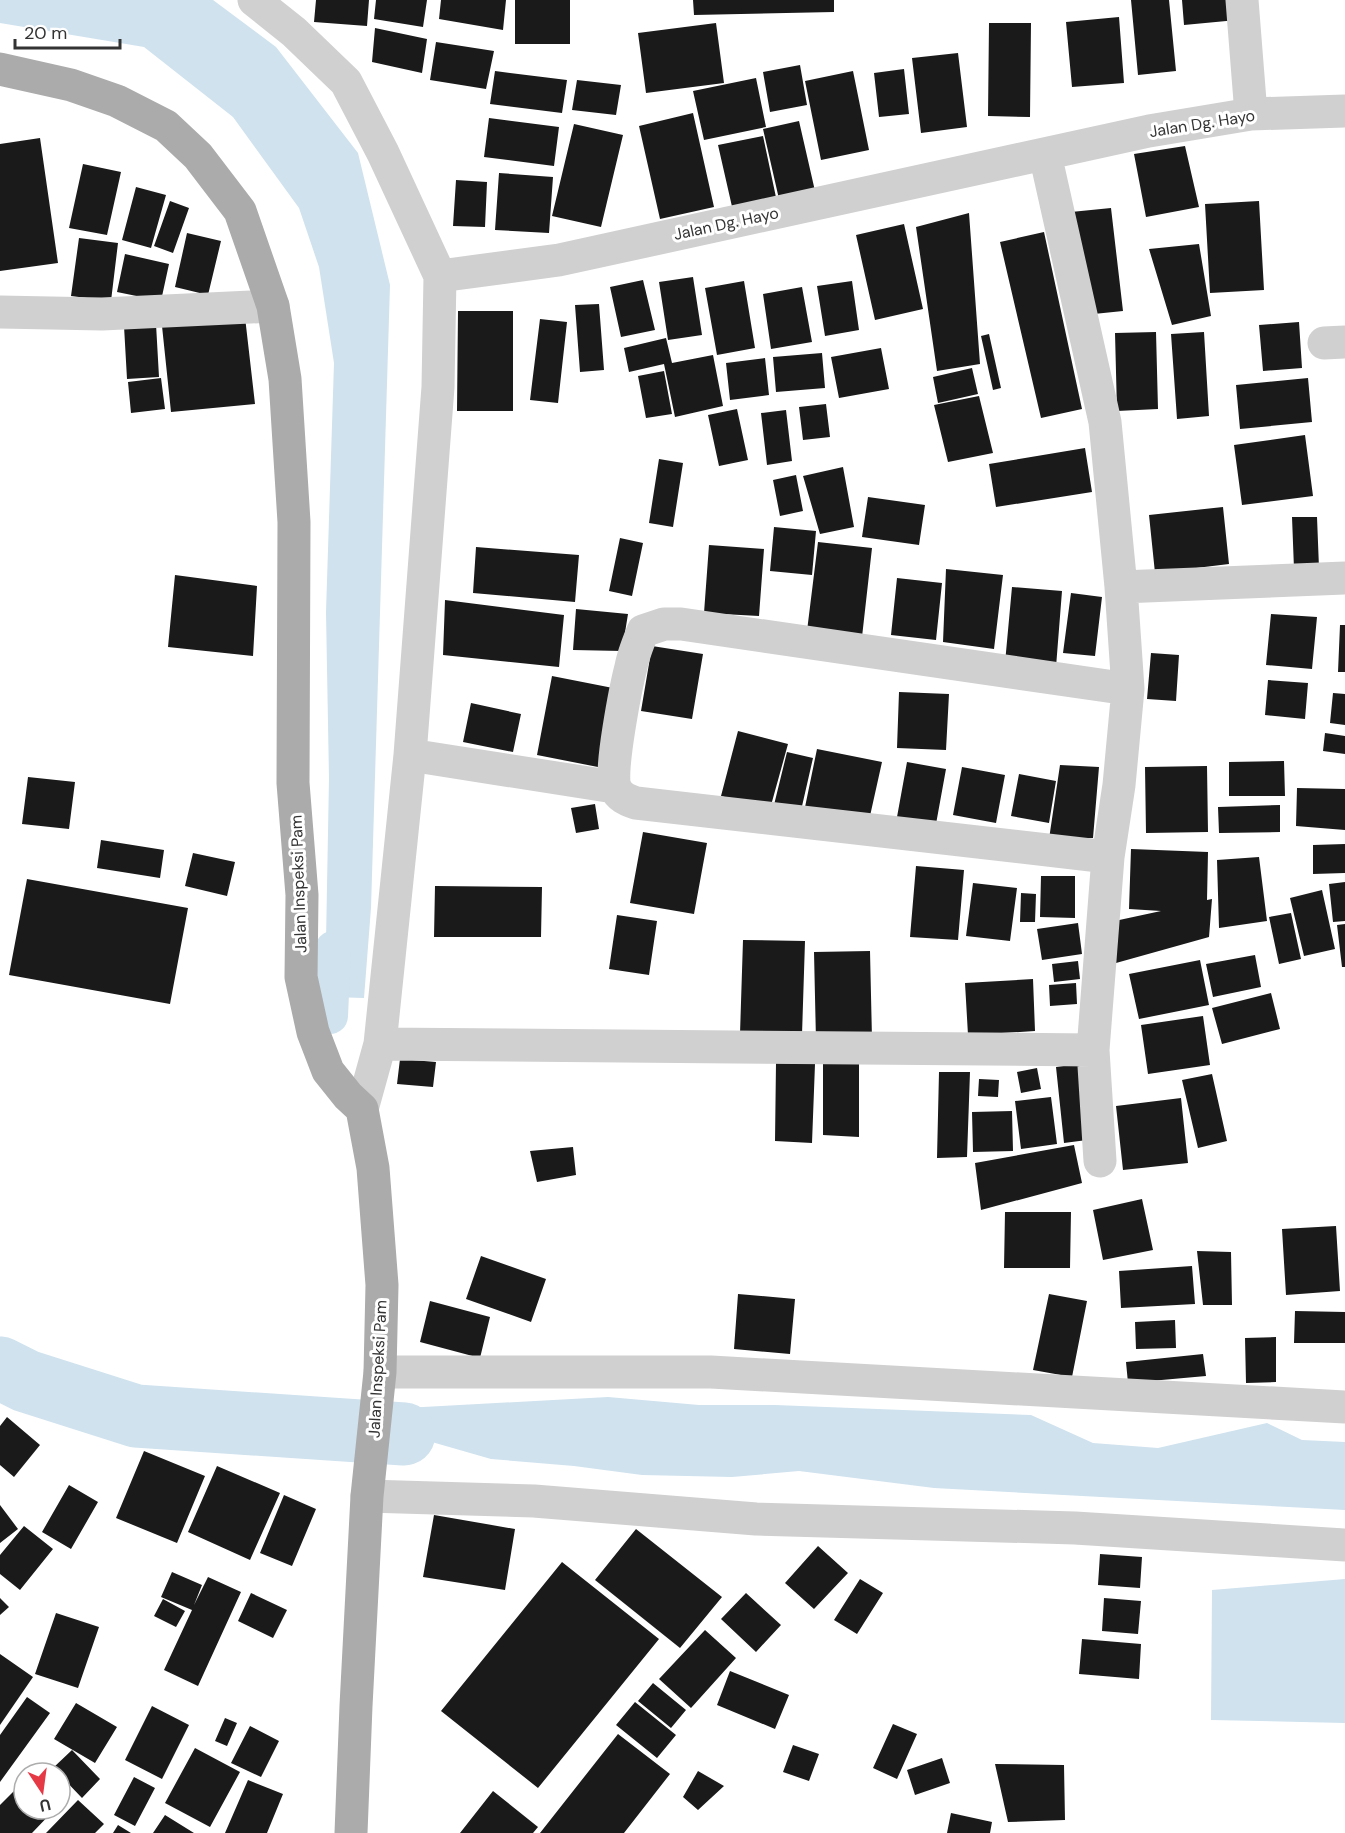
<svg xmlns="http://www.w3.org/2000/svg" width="1345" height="1833" font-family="'DM Sans',sans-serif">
	<rect width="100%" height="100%" fill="#fff"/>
	<path fill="#cfe2ee" d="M0,0H213L276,47L358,153L390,285L371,908L364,998L330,997L326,941L329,778L326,612L334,363L319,267L299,208L233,117L144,47L0,23Z
		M608,1397L699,1405H775L1031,1415L1093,1443L1158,1448L1267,1423L1302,1440L1345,1442V1510L934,1488L799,1471L732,1477L642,1475L574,1466L491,1459L404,1434L405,1408Z
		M1345,1579V1723L1211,1720L1212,1590Z"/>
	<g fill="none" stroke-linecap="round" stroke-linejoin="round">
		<path stroke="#cfe2ee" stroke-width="36" d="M330,1016L333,949"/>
		<path stroke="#cfe2ee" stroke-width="63" d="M0,1368L26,1381L136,1416L404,1434"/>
	</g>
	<path fill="#1a1a1a" d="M316,0H369L367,26L314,22Z
		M376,0H427L423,27L374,19Z
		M441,0H506L503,30L439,19Z
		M515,0H570V44H515Z
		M693,0H834V12L694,15Z
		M1131,0H1169L1176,71L1138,75Z
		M1182,0H1236L1237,20L1184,25Z
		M1119,17L1124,83L1072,87L1066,22Z
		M716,23L724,83L646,93L638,33Z
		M989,23H1031L1030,117L988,116Z
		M375,28L427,39L422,73L372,62Z
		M436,42L494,51L486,89L430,80Z
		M958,53L967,127L921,133L912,58Z
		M800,65L807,105L770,112L763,72Z
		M904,69L909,114L879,117L874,73Z
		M495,71L567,80L562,113L490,104Z
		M853,71L869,150L821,160L805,81Z
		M756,78L766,127L704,140L693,91Z
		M577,80L621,85L616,115L572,110Z
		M693,113L714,207L660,219L639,126Z
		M489,118L559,127L554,166L484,157Z
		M799,121L815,191L779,199L763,129Z
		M574,124L623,135L601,227L552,216Z
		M763,136L777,202L733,211L718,145Z
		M40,138L58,263L0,271V144Z
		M1185,146L1199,207L1146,217L1134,154Z
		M83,164L121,172L107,235L69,228Z
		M499,173L553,177L549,233L495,230Z
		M456,180L487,182L485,227L453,226Z
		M136,187L166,195L151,248L122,240Z
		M170,201L189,208L173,253L154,246Z
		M1259,201L1264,290L1210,293L1205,204Z
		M1111,208L1123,311L1084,315L1071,212Z
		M969,213L980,364L937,371L916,227Z
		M904,224L923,309L875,320L856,235Z
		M1044,232L1082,409L1041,418L1000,242Z
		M187,233L221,241L208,295L175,287Z
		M79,238L118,243L111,301L71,296Z
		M1199,244L1211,316L1172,325L1149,249Z
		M125,254L169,264L161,301L117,292Z
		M693,277L702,335L668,340L659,282Z
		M643,280L655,330L621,337L610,287Z
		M744,281L755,348L717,355L705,288Z
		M852,281L859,330L825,336L817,286Z
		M802,287L812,342L771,349L763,294Z
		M599,304L604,370L580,372L575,305Z
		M458,311H513V411H457Z
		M245,317L255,404L171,412L162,326Z
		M540,319L567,322L558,403L530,400Z
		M1299,322L1302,368L1263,371L1259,325Z
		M156,324L159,377L127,379L124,326Z
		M1156,332L1158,409L1117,411L1115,333Z
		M1204,332L1209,416L1177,419L1171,334Z
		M989,334L1001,388L993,390L981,336Z
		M666,338L672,363L713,355L723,406L675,417L664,364L629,372L624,348Z
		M881,348L889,389L839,398L831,357Z
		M822,353L825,388L776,392L773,357Z
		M765,358L769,395L730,400L726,363Z
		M972,368L978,394L938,403L933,377Z
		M664,371L672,414L646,418L638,376Z
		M161,378L165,409L131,413L128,382Z
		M1308,378L1312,422L1240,429L1236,385Z
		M979,396L993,453L948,462L934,405Z
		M826,404L830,437L803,440L799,407Z
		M737,409L748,460L719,466L708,415Z
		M786,410L792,461L767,465L761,413Z
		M1305,435L1313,496L1242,505L1234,445Z
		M1085,448L1092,492L996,507L989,464Z
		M659,459L683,463L673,527L649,523Z
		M843,467L854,527L820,534L803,476Z
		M796,475L803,511L780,516L773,480Z
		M868,497L925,505L919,545L862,537Z
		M1223,507L1229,564L1155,573L1149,515Z
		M1292,517H1317L1319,568L1294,569Z
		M774,527L816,531L812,575L770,571Z
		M620,538L643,543L632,596L609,591Z
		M818,542L872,548L862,637L807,631Z
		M709,545L764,549L759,616L704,613Z
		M476,547L579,555L575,602L473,593Z
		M946,569L1003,575L994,649L943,642Z
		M175,575L257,586L253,656L168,647Z
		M897,578L942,583L936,640L891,635Z
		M1012,587L1062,591L1056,667L1005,663Z
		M1071,593L1102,597L1095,656L1063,653Z
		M445,600L564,615L559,667L443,655Z
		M576,609L628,614L622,651L573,650Z
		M1271,614L1317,617L1312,669L1266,665Z
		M1340,625H1345V672H1338Z
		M652,646L703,654L692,719L641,711Z
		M1151,653L1179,655L1176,701L1147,699Z
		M552,676L618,689L603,768L537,755Z
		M1268,680L1308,683L1305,719L1265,715Z
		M899,692L949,694L946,750L897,748Z
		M1333,693L1345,694V725L1330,723Z
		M471,703L521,714L513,752L463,742Z
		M738,731L788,744L770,809L721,796Z
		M1325,733L1345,736V754L1323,751Z
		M817,749L882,762L868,825L804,812Z
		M787,752L813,758L800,815L773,809Z
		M1284,761L1285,796H1229V762Z
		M907,762L946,769L936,824L897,817Z
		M1060,765L1099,767L1093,838L1049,839Z
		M1207,766L1208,832L1146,833L1145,767Z
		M962,767L1005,775L996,823L953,815Z
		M1019,774L1056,781L1049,823L1011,816Z
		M28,777L75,782L69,829L22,824Z
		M1297,788L1345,789V830L1296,826Z
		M595,804L599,829L576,833L571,808Z
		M1280,805V832L1219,833L1218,807Z
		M643,832L707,843L694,914L630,903Z
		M101,840L164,850L160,878L97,868Z
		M1345,844V873L1313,874V845Z
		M1131,849L1208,852L1207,900L1212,899L1209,937L1116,963L1110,922L1161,911L1129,909Z
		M193,853L235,862L227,896L185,886Z
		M1259,857L1267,921L1219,928L1217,860Z
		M916,866L964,870L958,940L910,937Z
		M1041,876H1075V918L1040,917Z
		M27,879L188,908L170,1004L9,975Z
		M1345,882V921L1333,922L1329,884Z
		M973,883L1017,888L1010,941L966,936Z
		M435,886L542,887L541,937H434Z
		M1322,890L1335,949L1304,956L1290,898Z
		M1021,893L1036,894L1035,922H1020Z
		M1291,913L1301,959L1279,964L1269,917Z
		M617,915L657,921L649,975L609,969Z
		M1078,923L1082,954L1042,960L1037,929Z
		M1345,924V967H1342L1337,925Z
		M743,940L805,941L802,1035L740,1034Z
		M870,951L872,1039L816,1041L814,952Z
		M1255,955L1261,987L1213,997L1206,964Z
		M1200,960L1209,1005L1139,1019L1129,974Z
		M1078,961L1080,979L1054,982L1052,964Z
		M1033,979L1035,1031L968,1035L965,983Z
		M1076,983L1077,1004L1050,1006L1049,985Z
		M1271,993L1280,1029L1222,1044L1212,1008Z
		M1203,1016L1210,1065L1148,1074L1141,1025Z
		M400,1059L436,1062L433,1087L397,1084Z
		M823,1061L859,1063V1137L823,1135Z
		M776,1063L815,1064L812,1143L775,1141Z
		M1079,1064L1087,1140L1064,1143L1056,1067Z
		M1037,1068L1041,1089L1021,1093L1017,1072Z
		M939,1072H970L967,1157L937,1158Z
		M1212,1074L1227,1141L1198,1148L1182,1080Z
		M979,1079L999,1080L998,1097L978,1096Z
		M1051,1097L1057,1144L1021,1149L1015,1101Z
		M1181,1098L1188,1163L1123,1170L1116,1106Z
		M1012,1111L1013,1151L973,1152L972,1112Z
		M1074,1145L1082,1183L981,1210L975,1163Z
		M573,1147L576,1175L537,1182L530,1151Z
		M1142,1199L1153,1250L1103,1260L1093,1210Z
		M1005,1212H1071L1070,1268H1004Z
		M1336,1226L1340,1291L1286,1295L1282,1229Z
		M1197,1251L1231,1252L1232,1305H1203Z
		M481,1256L546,1279L531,1322L466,1299Z
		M1192,1266L1195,1304L1121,1308L1119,1271Z
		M738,1294L795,1299L790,1354L734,1349Z
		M1049,1294L1087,1301L1072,1377L1033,1370Z
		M430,1301L490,1317L480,1358L420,1342Z
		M1295,1311L1345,1312V1343H1294Z
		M1175,1320L1176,1348L1136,1349L1135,1322Z
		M1276,1337V1382L1246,1383L1245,1338Z
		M1203,1354L1206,1376L1128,1383L1126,1362Z
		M7,1417L40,1445L14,1477L0,1465V1426Z
		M144,1451L205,1476L177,1543L116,1518Z
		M217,1466L280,1493L250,1560L188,1532Z
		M69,1485L98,1502L71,1549L42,1532Z
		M284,1495L316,1509L292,1566L260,1553Z
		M0,1505L18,1529L0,1543Z
		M434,1515L515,1529L505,1590L423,1577Z
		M24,1526L53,1549L20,1590L0,1574V1555Z
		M636,1529L722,1597L680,1648L595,1580Z
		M818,1546L848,1573L814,1609L785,1583Z
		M1100,1554L1142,1557L1140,1588L1098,1585Z
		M562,1562L659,1639L538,1788L441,1711Z
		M172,1572L202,1585L194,1605L208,1577L241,1592L198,1686L164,1670L192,1610L161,1597Z
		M860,1579L883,1593L857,1634L834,1620Z
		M251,1593L287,1610L273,1638L238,1621Z
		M746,1593L781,1625L756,1652L721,1619Z
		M0,1598L9,1607L0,1615Z
		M1104,1598L1141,1601L1138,1634L1102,1631Z
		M163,1599L185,1611L176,1627L154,1616Z
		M56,1613L99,1627L78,1688L35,1674Z
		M705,1630L736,1658L691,1708L659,1679Z
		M1082,1639L1141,1644L1139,1679L1079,1674Z
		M0,1654L33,1677L0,1725Z
		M730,1671L789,1695L775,1729L717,1705Z
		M653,1683L686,1710L671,1728L638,1701Z
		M27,1697L50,1713L0,1782V1735Z
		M635,1702L676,1735L657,1758L616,1725Z
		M76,1703L117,1727L95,1763L54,1739Z
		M152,1706L189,1725L162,1779L125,1760Z
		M225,1718L237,1723L227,1746L215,1741Z
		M893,1724L917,1734L897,1779L873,1768Z
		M250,1726L279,1741L261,1777L231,1763Z
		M618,1734L670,1774L624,1833H540Z
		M793,1745L819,1754L809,1781L783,1772Z
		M195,1748L240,1772L210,1827L165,1803Z
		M72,1750L100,1779L82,1798L60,1775V1773L53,1768Z
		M942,1758L950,1783L915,1795L907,1770Z
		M995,1764L1064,1765L1065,1820L1008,1822Z
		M39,1765L47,1773H31Z
		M698,1771L724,1786L698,1810L683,1797Z
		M134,1777L155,1788L135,1826L114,1815Z
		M248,1780L283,1794L267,1833H225Z
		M24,1781V1809H55L32,1833H0V1805Z
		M60,1786L69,1795L60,1804Z
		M493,1791L538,1827L533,1833H460Z
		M78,1800L104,1824L95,1833H46Z
		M951,1813L992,1822L990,1833H947Z
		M165,1815L194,1833H153Z
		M118,1825L131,1833H113Z"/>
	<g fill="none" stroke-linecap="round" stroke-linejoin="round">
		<path stroke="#d0d0d0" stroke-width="33" d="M254,0L294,32L346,82L383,153L440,276L438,387L410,755L380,1044L362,1109
			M1242,0L1251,114
			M1045,154L1105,422L1121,587L1128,689L1119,785L1108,857L1093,1050L1100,1161
			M440,276L559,260L1149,131L1251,114L1345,111
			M0,312L102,314L273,306
			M1324,343L1345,342
			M1121,587L1345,578
			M410,755L614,787
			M1108,857L636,803C627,800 619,797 615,787C609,773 626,686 631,667C633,655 638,643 643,631L664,624H681L1128,689
			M380,1044L1093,1050
			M380,1372H711L1345,1407
			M367,1496L534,1501L756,1519L1075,1528L1345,1545"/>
		<path stroke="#ababab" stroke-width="33" d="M0,69L71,85L117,101L166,126L198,156L240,211L273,306L285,379L294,522L293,783L302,895L301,977L313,1032L328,1071L348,1096L362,1109L373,1168L382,1285L380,1372L367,1496L356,1706L351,1833"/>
	</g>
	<g text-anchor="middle" stroke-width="6" stroke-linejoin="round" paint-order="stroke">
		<g font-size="16" fill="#333" stroke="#fff">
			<text transform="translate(1202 123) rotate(-9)" y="6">Jalan Dg. Hayo</text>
			<text transform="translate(726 223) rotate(-12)" y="6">Jalan Dg. Hayo</text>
			<text transform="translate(298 884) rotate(-92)" y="6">Jalan Inspeksi Pam</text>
			<text transform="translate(377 1369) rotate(-87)" y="6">Jalan Inspeksi Pam</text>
		</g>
	</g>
	<g transform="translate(42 1791) rotate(167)"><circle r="28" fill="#ffffff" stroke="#adadad" stroke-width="1.5"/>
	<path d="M0-4.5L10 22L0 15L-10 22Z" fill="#e63946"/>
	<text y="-9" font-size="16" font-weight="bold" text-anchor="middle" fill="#333333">U</text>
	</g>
	<path d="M15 39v9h105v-9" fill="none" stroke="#333333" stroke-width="3"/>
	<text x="24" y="39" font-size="18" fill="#333333" stroke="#ffffff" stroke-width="4.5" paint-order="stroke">20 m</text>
</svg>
